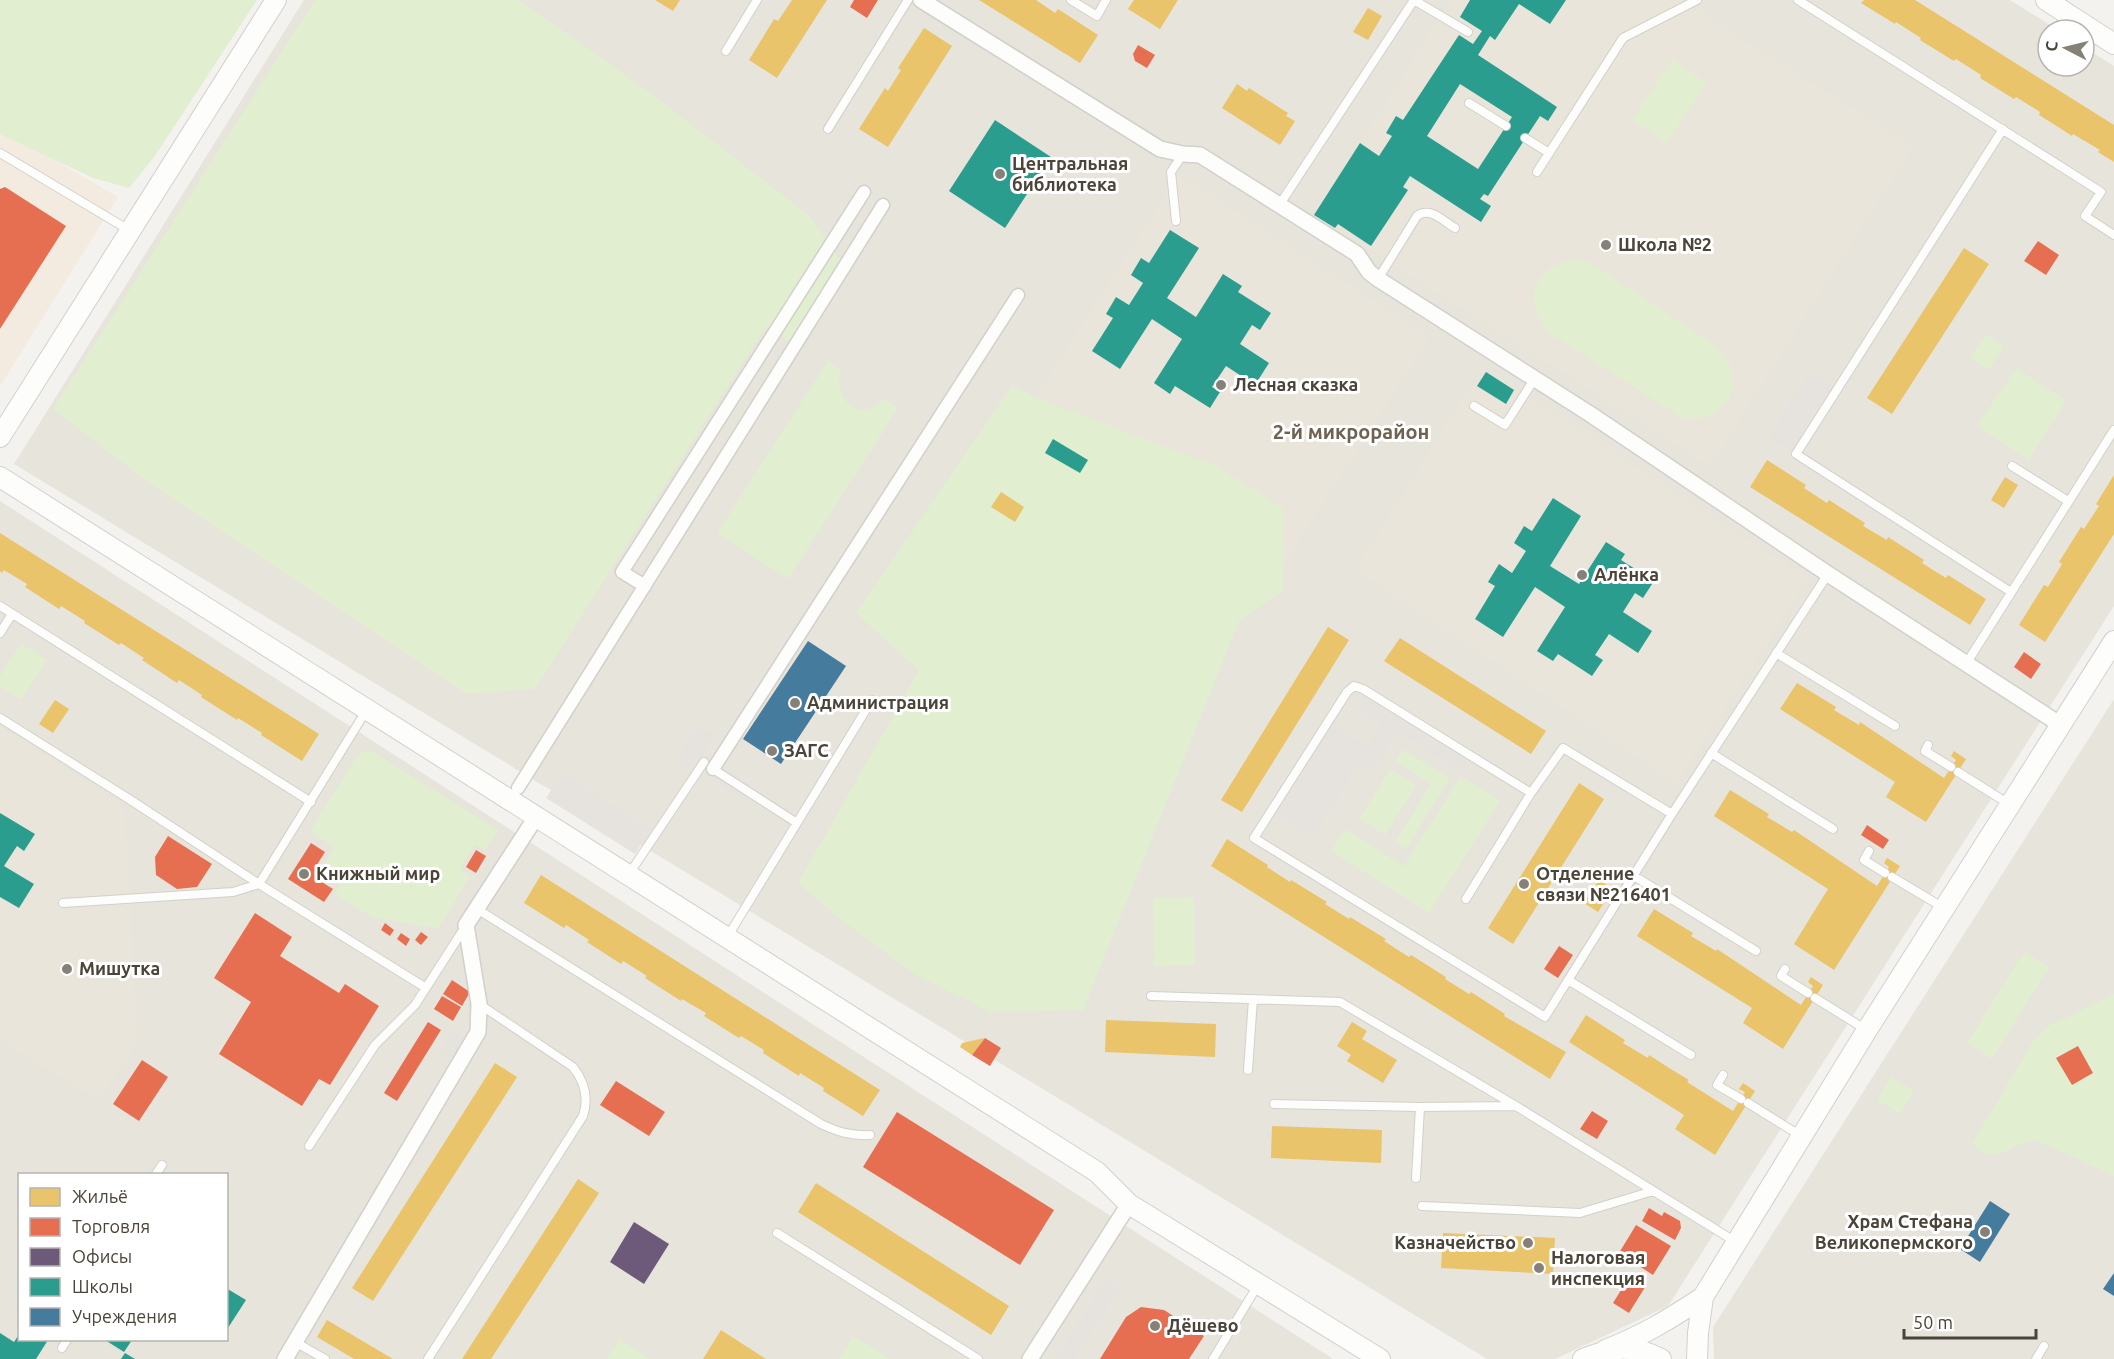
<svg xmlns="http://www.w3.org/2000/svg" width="2114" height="1359" font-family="Ubuntu,sans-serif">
	<rect width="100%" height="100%" fill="#f4f2ee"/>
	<path fill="#e7e4dc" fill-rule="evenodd" d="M304,0H2010L2058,30H2048V66H2084V47L2114,66V606L1668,1306L1555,1359H1487L14,464Z
		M0,501L1333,1359H0ZM20,1174H226V1340H20Z
		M2114,699V1359H1714L1713,1327Z"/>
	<path fill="#f3ebdf" d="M0,128L118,197L0,386Z"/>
	<path fill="#eae5da" d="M1451,0H1680L1913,146L1710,466L1314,215Z
		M1179,175L1430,337L1271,583L1012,433Z
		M1486,372L1514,390L1516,389L1808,579L1676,783L1356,570L1470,386H1477Z
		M0,727L125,807L137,1042L99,1100L0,1040Z"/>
	<path fill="#e1eecf" d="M0,0H257L155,156L129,188L93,178L0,134Z
		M315,0H519L645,89L810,216L841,261L792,344L766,326L535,689L467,694L145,480L53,409Z
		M1672,59L1707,83L1667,143L1632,120Z
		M1573,260L1585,261L1597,267L1716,346C1751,379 1729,424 1682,418L1551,334C1521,305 1532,267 1573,260Z
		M1986,334L2004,346L1989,370L1970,358Z
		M828,361L841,370C835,391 848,418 873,407C877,405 881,401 885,399L898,408L788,579L717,533Z
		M2016,368L2066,401L2028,460L1977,426Z
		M1012,386L1055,405L1216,466L1284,509L1283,590L1239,621L1083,1010L991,1012L916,975L840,919L798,883L919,670L856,613Z
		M21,643L47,660L21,700L0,687V676Z
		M1402,749L1450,778L1406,849L1395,842L1431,784L1395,761Z
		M365,751H371L498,830L485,850L475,845L460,868L470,876L438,929L372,917L335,895L339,885L320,873L334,847L310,831L357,756Z
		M1390,769L1416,785L1385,835L1359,819Z
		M1461,776L1500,801L1429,913L1331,851L1345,829L1404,866Z
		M1194,897L1195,965L1154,966L1153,898Z
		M2024,952L2049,967L1992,1059L1967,1043Z
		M2114,994V1176L2036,1140C2013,1141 1989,1172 1973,1142L2034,1040L2049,1026Z
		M1891,1077L1914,1091L1900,1114L1877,1100Z
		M853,1336L891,1359H839Z
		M620,1339L649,1359H606Z"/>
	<path fill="#e6e3df" d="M1809,372L1834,387L1792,452L1768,437Z
		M1365,696L1471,762L1464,774L1397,732L1373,771L1359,763L1313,838L1276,815L1333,724L1368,746L1382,725L1357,709Z
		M698,725L715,736L694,771L676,760Z
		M722,767L752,786L744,800L713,780Z
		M562,773L651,829L635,854L546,798Z
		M452,1031L464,1038L452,1059L440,1052Z
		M1107,1278L1121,1288L1075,1359H1055Z"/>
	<path fill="#e9c46a" d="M655,0H680L673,11Z
		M792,0H827L777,78L749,60L774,19L778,21Z
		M979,0H1036L1055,13L1058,9L1098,35L1080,63Z
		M1134,0H1178L1160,29L1128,9Z
		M1864,0H1915L2114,125V162L2098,152L2100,150L2073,134L2072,136L2055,125L2039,115L2040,112L2016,97L2014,99L1980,78L1981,75L1956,59L1954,61L1920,40L1921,38L1896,22L1895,24L1861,3Z
		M1368,8L1382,16L1368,40L1353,32Z
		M924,28L952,46L888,147L859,129L885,88L888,91L901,70L898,68Z
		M1237,84L1247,91L1249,88L1288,113L1286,116L1295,121L1280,145L1222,108Z
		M1964,248L1989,264L1892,414L1867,398Z
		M1767,460L1806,485L1804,488L1827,503L1829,500L1865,523L1863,526L1887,540L1888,537L1924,560L1922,563L1946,578L1948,575L1986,599L1970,625L1750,487Z
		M2114,475V534L2045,642L2019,625L2044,585L2048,587L2062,564L2059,562L2081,527L2084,529L2099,506L2096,504Z
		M2005,477L2018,485L2004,508L1991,500Z
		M1001,492L1024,507L1015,522L991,507Z
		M0,533L319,734L302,761L261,735L262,733L238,718L237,720L201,697L202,695L179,680L177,683L142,660L144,658L121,643L119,645L84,623L85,621L61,606L59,609L25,587L27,584L4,570L2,573L0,571Z
		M1328,627L1349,640L1242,812L1221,800Z
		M1400,638L1546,731L1531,754L1384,661Z
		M1797,683L1836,707L1834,710L1859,725L1860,722L1944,778L1956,760L1951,756L1954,751L1966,759L1926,822L1886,797L1895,782L1780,709Z
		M55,700L69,709L53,733L39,724Z
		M1579,783L1604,799L1513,944L1488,928Z
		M1730,790L1769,814L1767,817L1792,832L1794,830L1877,886L1889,867L1884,863L1887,858L1900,866L1834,970L1794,944L1828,889L1714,816Z
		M1227,839L1268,865L1267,867L1290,882L1291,880L1327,902L1325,904L1349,919L1350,917L1386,939L1384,941L1409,957L1411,955L1446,977L1445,979L1469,994L1471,992L1505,1014L1504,1016L1566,1052L1550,1079L1211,866Z
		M541,875L880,1090L863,1116L823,1091L824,1088L800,1073L799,1076L763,1053L764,1050L741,1036L739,1038L704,1016L706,1013L682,999L681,1001L645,978L647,976L623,961L621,964L587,942L589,940L566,925L564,928L524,903Z
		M1599,880L1613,889L1598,912L1584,903Z
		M1654,909L1693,933L1691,936L1716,951L1717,949L1801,1005L1813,986L1808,982L1811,977L1823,985L1783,1049L1743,1023L1752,1008L1637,936Z
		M1586,1015L1625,1040L1623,1043L1648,1058L1649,1055L1669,1068L1689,1080L1687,1082L1733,1111L1745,1092L1739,1089L1743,1083L1755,1091L1715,1155L1675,1129L1684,1115L1569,1042Z
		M1106,1020L1216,1024L1215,1057L1105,1052Z
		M1352,1022L1367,1031L1362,1039L1397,1060L1383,1083L1347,1061L1351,1055L1337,1046Z
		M985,1038L972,1055L960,1047L962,1043Z
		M495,1063L517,1077L373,1301L352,1288Z
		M1272,1126L1382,1130L1381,1163L1271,1158Z
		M578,1179L599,1193L491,1359H462Z
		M816,1183L1009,1306L991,1335L798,1212Z
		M1443,1233L1555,1238L1553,1274L1441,1268Z
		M327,1320L393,1359H354L317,1337Z
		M721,1330L766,1359H703Z"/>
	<path fill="#e76f51" d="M854,0H878L867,18L850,7Z
		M1138,45L1155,55L1147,68L1135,61L1133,54Z
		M5,187L66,226L0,329V189Z
		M2038,241L2059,255L2046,275L2024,261Z
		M2024,652L2041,664L2031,679L2014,667Z
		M1867,825L1889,840L1883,849L1861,835Z
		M168,836L212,864L197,887L177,889L156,875L155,857Z
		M311,843L325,852L315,868L317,879L333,889L324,902L288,879Z
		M476,850L486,856L476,873L466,867Z
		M255,913L292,937L280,956L339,993L345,984L379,1006L330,1085L319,1079L302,1106L219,1054L251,1002L214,978Z
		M385,923L394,930L390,936L381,930Z
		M421,932L428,937L421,945L415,940Z
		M401,933L410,939L406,946L397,939Z
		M1559,946L1573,955L1558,978L1544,969Z
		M452,980L470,992L462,1006L443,994Z
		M442,996L461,1007L453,1021L434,1009Z
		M428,1022L441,1030L397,1101L384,1093Z
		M985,1038L1001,1048L990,1066L972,1055Z
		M2078,1046L2093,1073L2072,1085L2056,1058Z
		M142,1060L168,1077L139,1121L113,1104Z
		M616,1081L665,1112L649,1136L600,1105Z
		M1592,1111L1608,1121L1597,1139L1580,1129Z
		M897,1112L1054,1210L1020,1265L863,1167Z
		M1649,1208L1662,1216L1664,1212L1680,1221L1681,1228L1675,1240L1642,1221Z
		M1636,1225L1671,1246L1653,1275L1619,1253Z
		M1631,1274L1647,1284L1629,1313L1613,1303Z
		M1141,1307L1164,1310L1204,1336L1189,1359H1100L1126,1317Z"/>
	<path fill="#6d597a" d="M634,1222L669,1244L644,1284L610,1262Z"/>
	<path fill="#2a9d8f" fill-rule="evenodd" d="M1470,0H1566L1550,24L1519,4L1495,40L1490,36L1478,55L1557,107L1548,121L1540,116L1488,196L1484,194L1480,199L1491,206L1481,222L1410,176L1403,187L1408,190L1371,246L1338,224L1335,228L1314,215L1360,143L1379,156L1392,136L1386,133L1396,116L1403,120L1459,35L1473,44L1482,31L1460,17ZM1460,84L1512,117L1478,169L1427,136Z
		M995,120L1051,157L1005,228L949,191Z
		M1170,230L1199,248L1167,298L1196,317L1223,274L1242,286L1238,292L1271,313L1260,330L1252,325L1240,344L1269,363L1255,385L1226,366L1212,387L1220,392L1210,408L1175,386L1170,394L1154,383L1182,339L1152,319L1120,369L1092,351L1113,318L1106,314L1116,297L1129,305L1143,283L1131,275L1141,258L1149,263Z
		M1486,372L1514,390L1506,404L1477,386Z
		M1053,439L1088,460L1080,473L1045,453Z
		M1553,498L1581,516L1550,566L1579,584L1606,542L1625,554L1621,560L1654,581L1643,598L1635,593L1623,612L1652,631L1638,653L1609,634L1595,655L1603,660L1592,676L1558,654L1553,661L1537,651L1565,607L1535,587L1503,637L1475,619L1495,586L1488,582L1499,564L1512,573L1526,551L1514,543L1524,526L1532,531Z
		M0,813L35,834L24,851L17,846L4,866L34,884L19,908L0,897Z
		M226,1288L246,1300L226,1331Z
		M0,1333L14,1342L20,1333V1340H48L36,1359H0Z
		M105,1340H132L124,1352Z
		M125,1353L135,1359H121Z"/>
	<path fill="#457b9d" d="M808,641L846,666L781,764L743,739Z
		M1990,1201L2010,1214L1980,1262L1960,1249Z
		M2114,1273V1296L2103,1289Z"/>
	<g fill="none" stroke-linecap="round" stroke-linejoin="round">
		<defs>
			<path id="service" d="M1071,0L1097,16L1106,0
				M1414,0L1468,32
				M1798,0L2101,192L2085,216L2114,235
				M726,51L757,0
				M1469,103L1506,126
				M828,129L908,0
				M2003,129L1796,454L2011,592
				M1525,138L1549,153
				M0,153L129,230
				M1537,172L1623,38L1697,0
				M1280,204L1414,0
				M1176,221L1171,172L1183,154
				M1378,279L1417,216C1430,206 1443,221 1455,228
				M1474,406L1505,425L1535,378
				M2012,466L2068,501
				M0,606L311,802
				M0,633L12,614
				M1776,653L1895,726
				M1966,664L2114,430
				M0,718L129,799L259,884L366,711
				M1928,745L1925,751L1951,767
				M1711,753L1833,829
				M713,769L797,823
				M1958,772L2009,804
				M1531,793L1363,689L1354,686L1347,692L1254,838L1545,1017L1672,814L1828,574
				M1869,851L1864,860L1885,873
				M629,874L704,762
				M1634,876L1756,951
				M1892,877L1944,908
				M1466,899L1531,793L1563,748L1672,814
				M63,903L233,892L259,884L426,988
				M477,909L821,1124C838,1132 851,1136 870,1135
				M728,936L872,700
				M1785,969L1781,976L1808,993
				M1568,980L1691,1055
				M1151,996L1340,1002L1516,1106L1736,1242
				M1815,998L1865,1029
				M1248,1070L1253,999
				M1723,1075L1717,1085L1741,1099
				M1748,1103L1801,1136
				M1274,1104L1420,1107L1515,1106
				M309,1146L375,1045L415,1005L465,927
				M156,1174L162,1165
				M1416,1178L1420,1107
				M1422,1206L1580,1213L1653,1191
				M777,1233L978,1359
				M295,1342L325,1359
				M62,1348L67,1340
				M428,1359L583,1116C589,1098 584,1081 573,1067L479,1004
				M1213,1359L1258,1285
				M2036,1359L2044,1346"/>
			<path id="pedestrian" d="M645,586L622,572L864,192
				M713,769L1018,295
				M518,788L883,205"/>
			<path id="minor" d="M921,0L1160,149L1183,154L1200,155L1357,254L1369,272L1378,279L1590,414L1828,574L2061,725
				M285,1359L478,1032L479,1004L466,925L536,817
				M1030,1359L1129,1204"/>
			<path id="tertiary" d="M2046,0L2114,44
				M0,437L276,0
				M0,477L1097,1172L1129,1204L1380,1359
				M1605,1350C1642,1336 1670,1319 1703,1297
				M1583,1359C1613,1347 1631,1344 1661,1359
				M1697,1359L1698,1333L1703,1297L1867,1030L2114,641"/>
		</defs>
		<use href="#service" stroke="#d2d0cb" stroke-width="10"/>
		<use href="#pedestrian" stroke="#d2d0cb" stroke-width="15"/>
		<use href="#minor" stroke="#d2d0cb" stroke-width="18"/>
		<use href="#tertiary" stroke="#d2d0cb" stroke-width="22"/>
		<use href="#service" stroke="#fdfdfc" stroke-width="8"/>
		<use href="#pedestrian" stroke="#fdfdfc" stroke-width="12"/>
		<use href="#minor" stroke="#fdfdfc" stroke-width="15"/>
		<use href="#tertiary" stroke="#fdfdfc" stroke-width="20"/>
	</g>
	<g fill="#868178" stroke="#fff" stroke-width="2">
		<circle cx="1000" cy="174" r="6"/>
		<circle cx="1606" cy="245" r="6"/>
		<circle cx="1221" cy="385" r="6"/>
		<circle cx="1582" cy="575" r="6"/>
		<circle cx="795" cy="703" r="6"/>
		<circle cx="772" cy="751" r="6"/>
		<circle cx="304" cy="874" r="6"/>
		<circle cx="1524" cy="884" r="6"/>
		<circle cx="67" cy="969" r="6"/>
		<circle cx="1985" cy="1232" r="6"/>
		<circle cx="1528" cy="1243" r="6"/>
		<circle cx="1539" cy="1268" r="6"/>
		<circle cx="1155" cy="1326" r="6"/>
	</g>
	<g text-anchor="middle" stroke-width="6" stroke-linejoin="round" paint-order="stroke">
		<g font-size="18" font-weight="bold" fill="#4b4439" stroke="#fff" text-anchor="start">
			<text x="1012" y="170">Центральная<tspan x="1012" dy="21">библиотека</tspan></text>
			<text x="1618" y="251">Школа №2</text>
			<text x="1233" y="391">Лесная сказка</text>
			<text x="1594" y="581">Алёнка</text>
			<text x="807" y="709">Администрация</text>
			<text x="784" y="757">ЗАГС</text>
			<text x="316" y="880">Книжный мир</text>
			<text x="1536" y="880">Отделение<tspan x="1536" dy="21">связи №216401</tspan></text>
			<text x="79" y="975">Мишутка</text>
			<text x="1973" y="1228" text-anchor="end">Храм Стефана<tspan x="1973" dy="21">Великопермского</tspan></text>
			<text x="1516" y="1249" text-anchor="end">Казначейство</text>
			<text x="1551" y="1264">Налоговая<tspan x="1551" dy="21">инспекция</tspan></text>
			<text x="1167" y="1332">Дёшево</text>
		</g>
		<g font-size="20" font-weight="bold" fill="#6e6250" stroke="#fff">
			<text x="1351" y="439">2-й микрорайон</text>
		</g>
	</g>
	<rect x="18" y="1173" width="210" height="168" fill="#ffffff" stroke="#b7b4b0" stroke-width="1.5"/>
	<rect x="30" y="1188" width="30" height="18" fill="#e9c46a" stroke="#b7b4b0" stroke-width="1.5"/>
	<text x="72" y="1203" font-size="18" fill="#4b4439">Жильё</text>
	<rect x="30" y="1218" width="30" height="18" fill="#e76f51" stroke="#b7b4b0" stroke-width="1.5"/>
	<text x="72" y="1233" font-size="18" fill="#4b4439">Торговля</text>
	<rect x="30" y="1248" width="30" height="18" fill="#6d597a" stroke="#b7b4b0" stroke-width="1.5"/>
	<text x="72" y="1263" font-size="18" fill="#4b4439">Офисы</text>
	<rect x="30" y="1278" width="30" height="18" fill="#2a9d8f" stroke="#b7b4b0" stroke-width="1.5"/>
	<text x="72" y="1293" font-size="18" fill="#4b4439">Школы</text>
	<rect x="30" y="1308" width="30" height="18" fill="#457b9d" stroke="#b7b4b0" stroke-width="1.5"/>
	<text x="72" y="1323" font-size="18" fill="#4b4439">Учреждения</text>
	<g transform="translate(2066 48) rotate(277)"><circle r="28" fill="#ffffff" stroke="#b7b4b0" stroke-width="1.5"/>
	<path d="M0-4.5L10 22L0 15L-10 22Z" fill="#868178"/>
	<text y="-9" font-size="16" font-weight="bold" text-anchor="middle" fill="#4b4439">С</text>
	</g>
	<path d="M1904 1329v9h132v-9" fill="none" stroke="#4b4439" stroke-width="3"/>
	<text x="1913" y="1329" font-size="18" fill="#4b4439" stroke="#ffffff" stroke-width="4.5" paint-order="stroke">50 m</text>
</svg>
